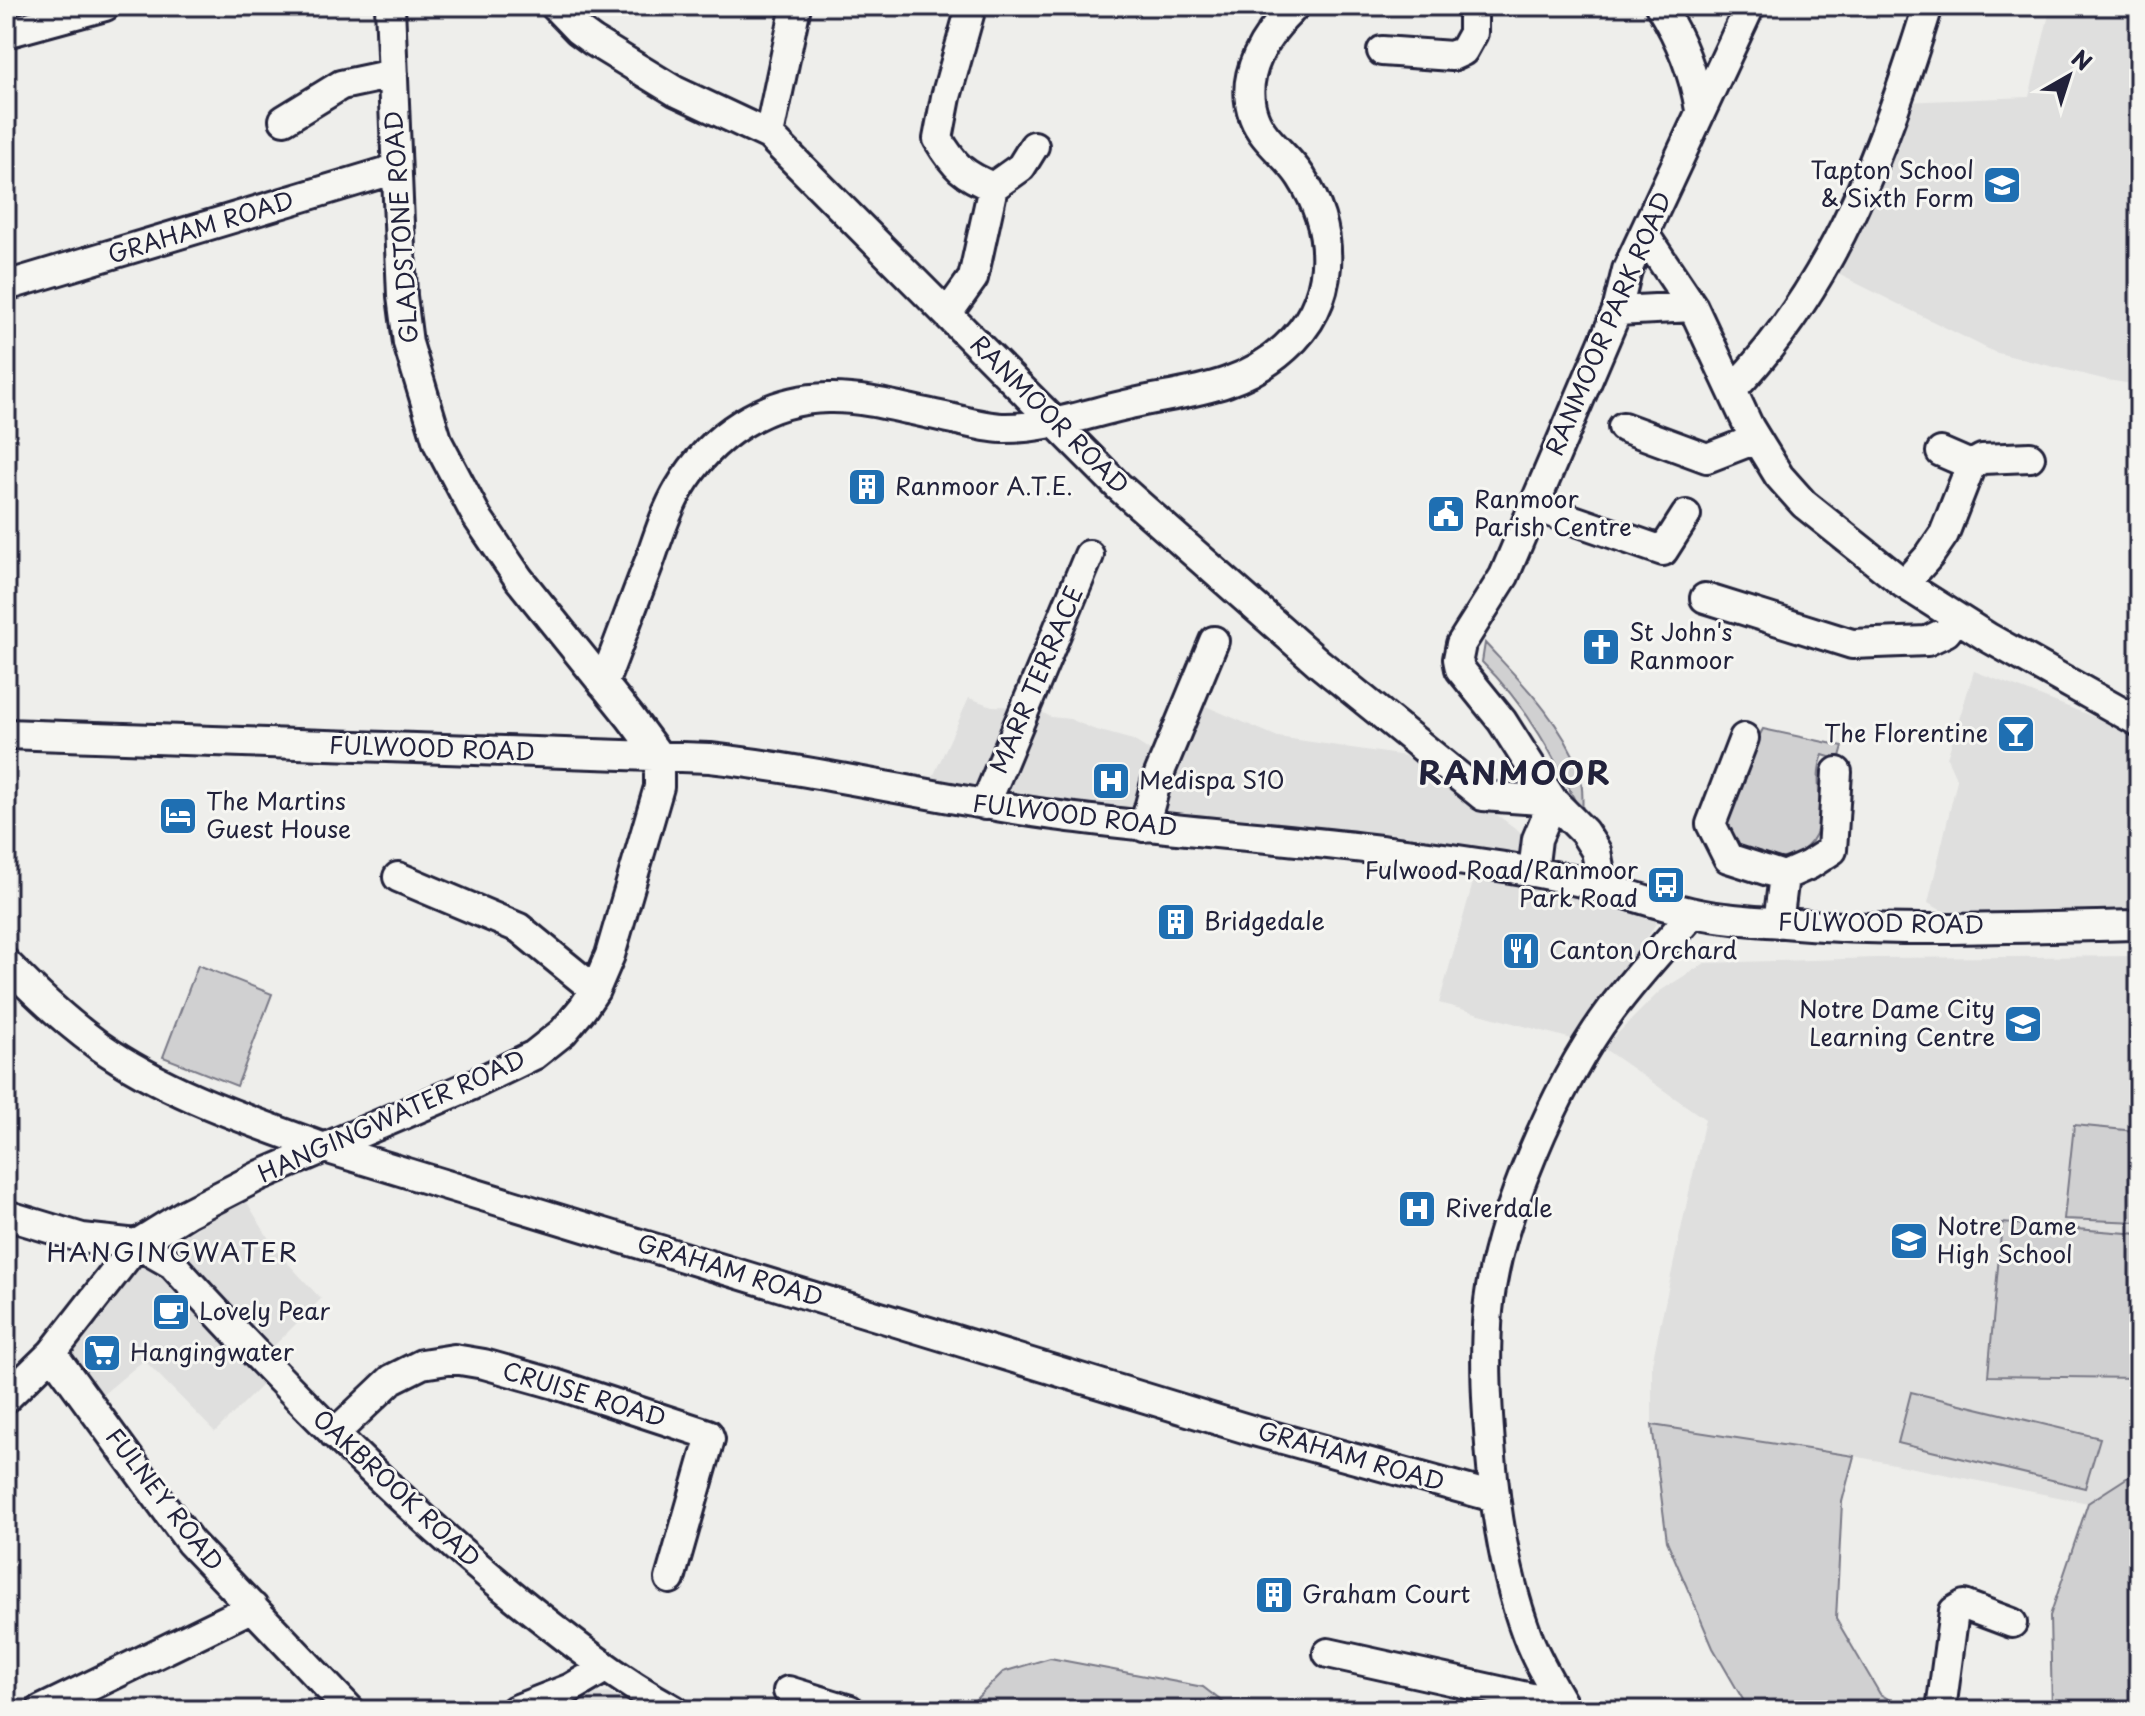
<svg xmlns="http://www.w3.org/2000/svg" width="2145" height="1716" font-family="'Playpen Sans',sans-serif">
	<rect width="100%" height="100%" fill="#eeeeeb"/>
	<filter id="ink" filterUnits="userSpaceOnUse"><feTurbulence type="fractalNoise" baseFrequency=".0125" numOctaves="2"/><feDisplacementMap in="SourceGraphic" scale="16" xChannelSelector="R" yChannelSelector="G"/><feConvolveMatrix kernelMatrix="1 2 1 2 8 2 1 2 1" color-interpolation-filters="sRGB"/></filter>
	<g filter="url(#ink)">
		<path fill="#dfdfde" d="M2051,6H2139V385L2107,380L1994,352L1828,269L1901,102L2029,97Z
			M1974,671L2139,734V917L1962,922L1928,903L1957,780L1947,758Z
			M969,698L992,706L1032,707L1051,717L1070,719L1093,729L1133,740L1160,757L1189,699L1278,737L1412,757L1441,774L1526,836L1521,857L1157,824L933,777Z
			M1476,872L1660,917L1583,1042L1439,1003Z
			M2139,956V1470L2088,1503L1854,1456L1652,1425V1363L1705,1119L1603,1048L1660,991L1705,963L1877,958Z
			M245,1199L275,1249L321,1299L258,1362L271,1376L215,1432L144,1360L100,1397L65,1345L141,1262Z
			M608,1693L642,1710H561L580,1696Z"/>
		<path fill="#d0d0d1" stroke="#797986" stroke-width="2" d="M1485,643C1519,680 1560,719 1578,767C1583,782 1583,801 1582,816C1557,760 1527,706 1482,662Z
			M1763,729L1843,746L1839,760L1823,755C1809,787 1836,829 1800,852C1788,859 1777,860 1764,857C1733,849 1730,840 1718,813L1741,791L1745,781L1746,760Z
			M198,965L272,994L237,1086L163,1057Z
			M2074,1125L2135,1131L2133,1159L2139,1160V1222L2064,1219Z
			M2002,1223L2139,1234V1378L1988,1376Z
			M1911,1392L2100,1438L2085,1488L1898,1443Z
			M1652,1425L1854,1456L1842,1502L1836,1619L1880,1694L1907,1710H1749L1713,1648L1667,1541Z
			M2139,1470V1710H2052L2050,1616L2088,1503Z
			M1050,1658L1203,1687L1233,1710H965L1003,1672Z"/>
		<g fill="none" stroke-linecap="round" stroke-linejoin="round">
			<defs>
				<path id="minor" d="M555,6L578,30L593,41L675,91L769,135L1118,486L1320,664L1483,796L1553,801
					M1660,6C1680,38 1694,73 1700,110
					M970,11L946,97L938,139C955,167 963,175 993,187
					M6,33L105,6
					M1382,51L1452,56L1463,51L1473,33V6
					M284,120L341,85L393,74
					M769,135L796,6
					M1644,234L1693,307L1749,427L1779,476L1804,504L1904,584L1989,638L2139,722
					M6,286L396,169
					M1617,311L1693,307
					M948,313L973,278L993,187L1021,167L1034,146
					M1732,390C1835,284 1885,145 1928,6
					M1623,427L1707,458L1756,439
					M1941,452L1971,465
					M1533,506L1663,551L1686,515
					M1904,584L1929,556L1944,534L1971,465L1982,459L2030,457
					M1705,598L1852,644L1927,641L1946,632L1957,618
					M603,684C619,643 634,601 650,560C658,537 666,511 679,489C710,436 765,399 828,398C865,397 904,409 940,416C960,420 982,427 1002,428C1048,429 1095,411 1139,402C1193,391 1242,387 1285,348C1337,302 1337,233 1301,177C1288,156 1263,141 1254,117C1238,75 1266,34 1295,6
					M6,734L710,758C825,771 938,799 1053,815C1194,834 1337,841 1478,863C1521,869 1564,877 1606,888C1634,896 1662,906 1690,912C1720,919 1753,921 1784,923C1901,934 2021,927 2139,925
					M1744,738L1711,824L1728,858L1784,876L1778,923
					M1553,801L1502,721L1460,669L1458,659L1461,644L1504,576L1617,311L1627,270L1750,6
					M985,805L1089,555
					M1144,827L1157,779L1214,641
					M1533,872L1537,839L1553,801L1584,832L1596,851L1603,888
					M1784,876L1809,865L1832,850L1837,772
					M398,877L519,928L595,990
					M6,963C34,992 65,1021 98,1045C166,1093 245,1119 322,1147L1254,1431L1494,1497
					M6,1215L82,1238L137,1244L172,1264C280,1382 392,1497 516,1598C567,1639 617,1679 674,1710
					M52,1353L190,1542L350,1710
					M6,1398L52,1353L137,1244L187,1213L261,1175L472,1085L534,1055L563,1032L583,1008L595,990L610,955L659,787V756L630,717L519,579L477,517L438,443L408,343L402,296L390,6
					M334,1434L392,1379L422,1364L454,1359L484,1364L555,1384L708,1434L710,1439L670,1579
					M1328,1653L1563,1705
					M788,1691L850,1710
					M41,1710L253,1607
					M515,1710L571,1688L605,1668
					M1566,1710C1552,1686 1536,1660 1527,1635C1506,1579 1496,1515 1491,1457C1487,1408 1484,1360 1488,1311C1496,1221 1557,1083 1611,1010C1636,976 1665,945 1693,913
					M1941,1710L1954,1611L1964,1605L2012,1623"/>
			</defs>
			<use href="#minor" stroke="#22223b" stroke-width="34"/>
			<use href="#minor" stroke="#f6f6f2" stroke-width="28"/>
		</g>
	</g>
	<defs>
		<symbol id="school-square" viewBox="-11 -11 22 22"><rect x="-9" y="-9" width="18" height="18" rx="4" fill="#1f6fb2" stroke="#f6f6f2"/><path d="M0-5L7-2L0 1L-7-2ZM-4 1L0 2.5L4 1V4Q0 6-4 4Z" fill="#fff"/></symbol>
		<symbol id="building-square" viewBox="-11 -11 22 22"><rect x="-9" y="-9" width="18" height="18" rx="4" fill="#1f6fb2" stroke="#f6f6f2"/><path d="M-4-6H4V6H1V3H-1V6H-4ZM-2.5-4.3h1.7v1.8h-1.7ZM.8-4.3h1.7v1.8H.8ZM-2.5-1h1.7V.8h-1.7ZM.8-1h1.7V.8H.8Z" fill="#fff"/></symbol>
		<symbol id="civic-square" viewBox="-11 -11 22 22"><rect x="-9" y="-9" width="18" height="18" rx="4" fill="#1f6fb2" stroke="#f6f6f2"/><path d="M-.6-6.5H3V-4.5H.6V-3L4-1V1h2V6H-6V1h2V-1L-.6-3ZM-1.2 2.5V6h2.4V2.5Z" fill="#fff"/></symbol>
		<symbol id="church-square" viewBox="-11 -11 22 22"><rect x="-9" y="-9" width="18" height="18" rx="4" fill="#1f6fb2" stroke="#f6f6f2"/><path d="M-1.2-6h2.4v3.5h3.3v2.4h-3.3V6h-2.4V-.1h-3.3v-2.4h3.3Z" fill="#fff"/></symbol>
		<symbol id="bar-square" viewBox="-11 -11 22 22"><rect x="-9" y="-9" width="18" height="18" rx="4" fill="#1f6fb2" stroke="#f6f6f2"/><path d="M-6-5H6L.8 .8V4.5H3.5V6h-7V4.5H-.8V.8Z" fill="#fff"/></symbol>
		<symbol id="hospital-square" viewBox="-11 -11 22 22"><rect x="-9" y="-9" width="18" height="18" rx="4" fill="#1f6fb2" stroke="#f6f6f2"/><path d="M-5-5h3v3.5h4V-5h3V5h-3V1.5h-4V5h-3Z" fill="#fff"/></symbol>
		<symbol id="hotel-square" viewBox="-11 -11 22 22"><rect x="-9" y="-9" width="18" height="18" rx="4" fill="#1f6fb2" stroke="#f6f6f2"/><path d="M-6-4.5h1.5V1H6V5H4.5V3h-9V5H-6ZM-4 0a1.8 1.8 0 1 1 3.6 0ZM.5 0V-2.5h3Q6-2.5 6 0Z" fill="#fff"/></symbol>
		<symbol id="bus-square" viewBox="-11 -11 22 22"><rect x="-9" y="-9" width="18" height="18" rx="4" fill="#1f6fb2" stroke="#f6f6f2"/><path d="M-5-6H5V4H4V6H2V4H-2V6H-4V4H-5ZM-3.5-4V0h7V-4ZM-3.5 1.2v1.5H-2V1.2ZM2 1.2v1.5H3.5V1.2Z" fill="#fff"/></symbol>
		<symbol id="restaurant-square" viewBox="-11 -11 22 22"><rect x="-9" y="-9" width="18" height="18" rx="4" fill="#1f6fb2" stroke="#f6f6f2"/><path d="M-5-6h1v4h1v-4h1v4h1v-4h1v5L-1.5 .5V6h-2V.5L-5-1ZM5-6V6H3V1.5H1.5Q1.5-4 5-6Z" fill="#fff"/></symbol>
		<symbol id="cafe-square" viewBox="-11 -11 22 22"><rect x="-9" y="-9" width="18" height="18" rx="4" fill="#1f6fb2" stroke="#f6f6f2"/><path d="M-5.5-4.5H6V0H3Q3 3.5 0 3.5H-2.5Q-5.5 3.5-5.5 0ZM3-3.2v2h1.7v-2ZM-6 4.5H4V6H-6Z" fill="#fff"/></symbol>
		<symbol id="supermarket-square" viewBox="-11 -11 22 22"><rect x="-9" y="-9" width="18" height="18" rx="4" fill="#1f6fb2" stroke="#f6f6f2"/><path d="M-6-5.5h2.5l.6 2H6L4.5 2H-2.5L-4.4-4H-6ZM-1.5 3.2a1.3 1.3 0 1 0 .1 0ZM3 3.2a1.3 1.3 0 1 0 .1 0Z" fill="#fff"/></symbol>
	</defs>
	<g fill-rule="evenodd">
		<use href="#school-square" x="1980" y="163" width="44" height="44"/>
		<use href="#building-square" x="845" y="465" width="44" height="44"/>
		<use href="#civic-square" x="1424" y="492" width="44" height="44"/>
		<use href="#church-square" x="1579" y="625" width="44" height="44"/>
		<use href="#bar-square" x="1994" y="712" width="44" height="44"/>
		<use href="#hospital-square" x="1089" y="759" width="44" height="44"/>
		<use href="#hotel-square" x="156" y="794" width="44" height="44"/>
		<use href="#bus-square" x="1644" y="863" width="44" height="44"/>
		<use href="#building-square" x="1154" y="900" width="44" height="44"/>
		<use href="#restaurant-square" x="1499" y="929" width="44" height="44"/>
		<use href="#school-square" x="2001" y="1002" width="44" height="44"/>
		<use href="#hospital-square" x="1395" y="1187" width="44" height="44"/>
		<use href="#school-square" x="1887" y="1219" width="44" height="44"/>
		<use href="#cafe-square" x="149" y="1290" width="44" height="44"/>
		<use href="#supermarket-square" x="80" y="1331" width="44" height="44"/>
		<use href="#building-square" x="1252" y="1573" width="44" height="44"/>
	</g>
	<g text-anchor="middle" stroke-width="6" stroke-linejoin="round" paint-order="stroke">
		<g font-size="24" fill="#22223b" stroke="#f6f6f2" text-anchor="start">
			<text x="1974" y="179" text-anchor="end">Tapton School<tspan x="1974" dy="28">&amp; Sixth Form</tspan></text>
			<text x="895" y="495">Ranmoor A.T.E.</text>
			<text x="1474" y="508">Ranmoor<tspan x="1474" dy="28">Parish Centre</tspan></text>
			<text x="1629" y="641">St John's<tspan x="1629" dy="28">Ranmoor</tspan></text>
			<text x="1988" y="742" text-anchor="end">The Florentine</text>
			<text x="1139" y="789">Medispa S10</text>
			<text x="206" y="810">The Martins<tspan x="206" dy="28">Guest House</tspan></text>
			<text x="1638" y="879" text-anchor="end">Fulwood Road/Ranmoor<tspan x="1638" dy="28">Park Road</tspan></text>
			<text x="1204" y="930">Bridgedale</text>
			<text x="1549" y="959">Canton Orchard</text>
			<text x="1995" y="1018" text-anchor="end">Notre Dame City<tspan x="1995" dy="28">Learning Centre</tspan></text>
			<text x="1445" y="1217">Riverdale</text>
			<text x="1937" y="1235">Notre Dame<tspan x="1937" dy="28">High School</tspan></text>
			<text x="199" y="1320">Lovely Pear</text>
			<text x="130" y="1361">Hangingwater</text>
			<text x="1302" y="1603">Graham Court</text>
		</g>
		<g font-size="24" fill="#22223b" stroke="#f6f6f2">
			<text transform="translate(402 227) rotate(-94)" y="8">GLADSTONE ROAD</text>
			<text transform="translate(201 228) rotate(-17)" y="8">GRAHAM ROAD</text>
			<text transform="translate(1609 324) rotate(-67)" y="8">RANMOOR PARK ROAD</text>
			<text transform="translate(1049 415) rotate(45)" y="8">RANMOOR ROAD</text>
			<text transform="translate(1037 680) rotate(-67)" y="8">MARR TERRACE</text>
			<text transform="translate(432 749) rotate(2)" y="8">FULWOOD ROAD</text>
			<text transform="translate(1075 816) rotate(7)" y="8">FULWOOD ROAD</text>
			<text transform="translate(1881 924) rotate(1)" y="8">FULWOOD ROAD</text>
			<text transform="translate(392 1117) rotate(-24)" y="8">HANGINGWATER ROAD</text>
			<text transform="translate(730 1271) rotate(17)" y="8">GRAHAM ROAD</text>
			<text transform="translate(584 1395) rotate(17)" y="8">CRUISE ROAD</text>
			<text transform="translate(1351 1457) rotate(16)" y="8">GRAHAM ROAD</text>
			<text transform="translate(396 1489) rotate(43)" y="8">OAKBROOK ROAD</text>
			<text transform="translate(164 1500) rotate(52)" y="8">FULNEY ROAD</text>
		</g>
		<g font-size="26" letter-spacing="2" fill="#22223b" stroke="#f6f6f2">
			<text x="173" y="1262">HANGINGWATER</text>
		</g>
		<g font-size="32" font-weight="bold" letter-spacing="2" fill="#22223b" stroke="#f6f6f2">
			<text x="1515" y="785">RANMOOR</text>
		</g>
	</g>
	<rect width="2145" height="1716" fill="none" stroke="#f6f6f2" stroke-width="32"/>
	<rect x="16" y="16" width="2113" height="1684" fill="none" stroke="#22223b" stroke-width="3" filter="url(#ink)"/>
	<g transform="translate(2069 76) rotate(39)" stroke="#f6f6f2" stroke-width="6" paint-order="stroke">
	<path d="M0-6L14 30L0 20L-14 30Z" fill="#22223b"/>
	<text y="-12" font-size="22" font-weight="bold" text-anchor="middle" fill="#22223b">N</text>
	</g>
</svg>
